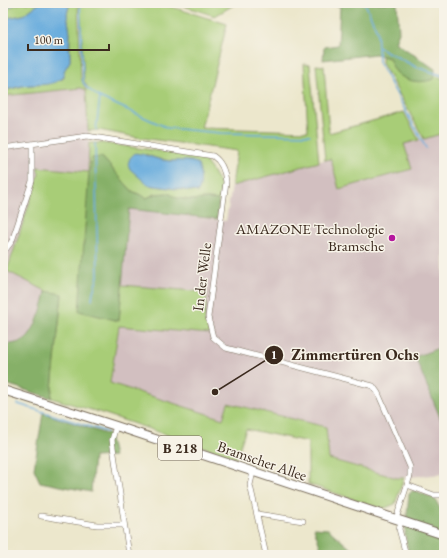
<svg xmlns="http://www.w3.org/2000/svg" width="447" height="558" font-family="'EB Garamond',serif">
	<rect width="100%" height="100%" fill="#f7f3e8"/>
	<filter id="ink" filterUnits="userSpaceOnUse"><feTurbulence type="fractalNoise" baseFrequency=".025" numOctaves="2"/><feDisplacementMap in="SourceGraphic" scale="8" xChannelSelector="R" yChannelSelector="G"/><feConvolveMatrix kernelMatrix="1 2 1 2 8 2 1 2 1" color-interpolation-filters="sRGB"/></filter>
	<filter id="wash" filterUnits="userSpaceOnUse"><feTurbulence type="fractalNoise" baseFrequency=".012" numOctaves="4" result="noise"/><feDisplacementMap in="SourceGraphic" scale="16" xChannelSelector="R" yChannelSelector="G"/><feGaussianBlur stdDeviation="0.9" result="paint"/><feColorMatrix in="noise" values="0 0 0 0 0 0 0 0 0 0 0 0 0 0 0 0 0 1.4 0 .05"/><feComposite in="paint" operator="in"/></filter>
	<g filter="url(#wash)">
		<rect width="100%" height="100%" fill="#ece7cc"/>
		<path fill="#d2bfc0" d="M81,88L86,90L89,143V172L37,167L39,174L7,271L46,291L43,306L29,336L15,344L3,345V96Z
			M444,133V346L415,357L444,427V474L397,478L329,459L326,427L229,403L223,419L110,383L119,327L129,209L226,221L232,186L331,158L339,189L412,169L404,144Z"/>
		<path fill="#a8cd77" stroke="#727c4a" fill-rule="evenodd" d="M21,3H40L23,15L3,19V10Z
			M67,3H78L81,78L86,90L88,88L84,81L80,3H159L227,24L201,128L308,131L304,64L310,65L319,162L232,186L237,151L135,137L99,130L88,131L86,90L81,88L3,96V90H7L27,85H36L63,79L64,71L70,61V33L67,14L69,6Z
			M174,3H237L215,16Z
			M382,56L389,58L396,72L434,79V75L444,79V133L424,139L382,63Z
			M316,65L324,66L329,133L404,112L419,140L404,144L412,169L339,189L331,159L325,160Z
			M89,143H102L202,157L211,169L221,186L219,200L208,199L191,200L177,198L168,193L155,194L147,198L132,191L102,157L119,321L122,285L207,292L205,319L210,334L119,326L110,383L223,419L228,403L326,427L329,459L397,478H404L395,504L385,508H380L308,484V442L246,429L236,458L105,414L51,398L62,295L46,291L7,271L39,174L37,167L88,172ZM146,154C160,162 176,161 192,161L198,192L148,185Z"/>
		<path fill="#86b068" stroke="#606d43" d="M312,3H397L399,32L395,42L435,69L434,79C421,84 406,82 397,73C393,69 391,63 389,58L376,54L323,60L324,47L338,45L340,6Z
			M102,157L132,191L147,198L155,194L168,193L177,198L191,200L208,199L219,200L217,219L129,209L119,321L79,311L89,172L92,158Z
			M46,291L62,294L51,398L3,383V345C12,344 23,343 29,335C37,325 44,303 46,291Z
			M444,346V427L415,357Z
			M43,413L109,435L114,456L94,457L91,492L40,482L34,469Z
			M412,491H416L435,499L444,516V555H409L405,535L409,494Z
			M314,528L328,529L358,555H323Z"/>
		<path fill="#68acdd" stroke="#526b7e" d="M40,3H67L69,6L67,14L70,33L69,47L70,55V61L64,71V77C50,88 39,83 22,86C15,87 10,90 3,90V19L23,15Z
			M135,153C147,154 156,160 169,161C178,161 188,160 197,163C201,169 202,186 198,192L148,185L130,169L128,164L130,158Z"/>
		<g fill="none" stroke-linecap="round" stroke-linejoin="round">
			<path stroke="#68acdd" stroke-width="1.5" d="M80,3L83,82L87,88L99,97L168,128L221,133L310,135
				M365,3L377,31L379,62L426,148
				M3,8L16,3
				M378,47L416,67L444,76
				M96,130L100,97
				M92,300C92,288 96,286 98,276L95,143
				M3,399H4
				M18,404L107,432"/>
		</g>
	</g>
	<g filter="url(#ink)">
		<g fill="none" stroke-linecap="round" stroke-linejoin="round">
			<defs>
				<path id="minor" d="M3,148L87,136L213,156C222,162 225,171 226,182L208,317L213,337L226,348L373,386L378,393L410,467V476L396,519
					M3,253L12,241L32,181V144
					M116,426L112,440L129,555
					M253,472L250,485L266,555
					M407,485L434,495H444
					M257,514L303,521
					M41,516L97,525H124
					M401,521L399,529L406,555"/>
				<path id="primary" d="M3,390L116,426L444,535"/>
			</defs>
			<use href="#minor" stroke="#796c5b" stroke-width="6"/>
			<use href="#primary" stroke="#796c5b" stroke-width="10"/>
			<use href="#minor" stroke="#fff" stroke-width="5"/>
			<use href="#primary" stroke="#fff" stroke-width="8"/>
		</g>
	</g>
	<circle fill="#b5179e" stroke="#f7f3e8" stroke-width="1.5" cx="392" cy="238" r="4"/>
	<g text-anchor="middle" stroke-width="3" stroke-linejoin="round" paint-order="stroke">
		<rect fill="#f7f3e8" stroke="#73665b" stroke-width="1" x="158" y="436" width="44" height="24" rx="3"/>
		<g font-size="14" font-weight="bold" fill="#3b2a1e">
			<text x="180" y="453">B 218</text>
		</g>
		<g font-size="15" fill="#3b2a1e" stroke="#f7f3e8" text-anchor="end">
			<text x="384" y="234">AMAZONE Technologie<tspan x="384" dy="17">Bramsche</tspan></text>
		</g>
		<g font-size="15" fill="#3b2a1e" stroke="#f7f3e8">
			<text transform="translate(202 277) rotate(-83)" y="5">In der Welle</text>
			<text transform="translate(262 461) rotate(19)" y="5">Bramscher Allee</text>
		</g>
	</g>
	<path fill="none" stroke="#3b2a1e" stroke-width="1.5" d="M215 392L274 355"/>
	<g fill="#3b2a1e" stroke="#f7f3e8" stroke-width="1.5">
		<circle cx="215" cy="392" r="4"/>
		<circle cx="274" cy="355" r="10"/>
	</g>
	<g font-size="12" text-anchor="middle" font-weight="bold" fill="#fff">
		<text x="274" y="359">1</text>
	</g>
	<g font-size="16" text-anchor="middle" font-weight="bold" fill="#3b2a1e" stroke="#f7f3e8" stroke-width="3" stroke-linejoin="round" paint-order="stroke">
		<text x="355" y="360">Zimmertüren Ochs</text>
	</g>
	<rect width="447" height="558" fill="none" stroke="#f7f3e8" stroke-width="16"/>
	<path d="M28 44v6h81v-6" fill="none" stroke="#3b2a1e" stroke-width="2"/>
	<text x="34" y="44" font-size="12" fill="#3b2a1e" stroke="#f7f3e8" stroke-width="3" paint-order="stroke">100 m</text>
</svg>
